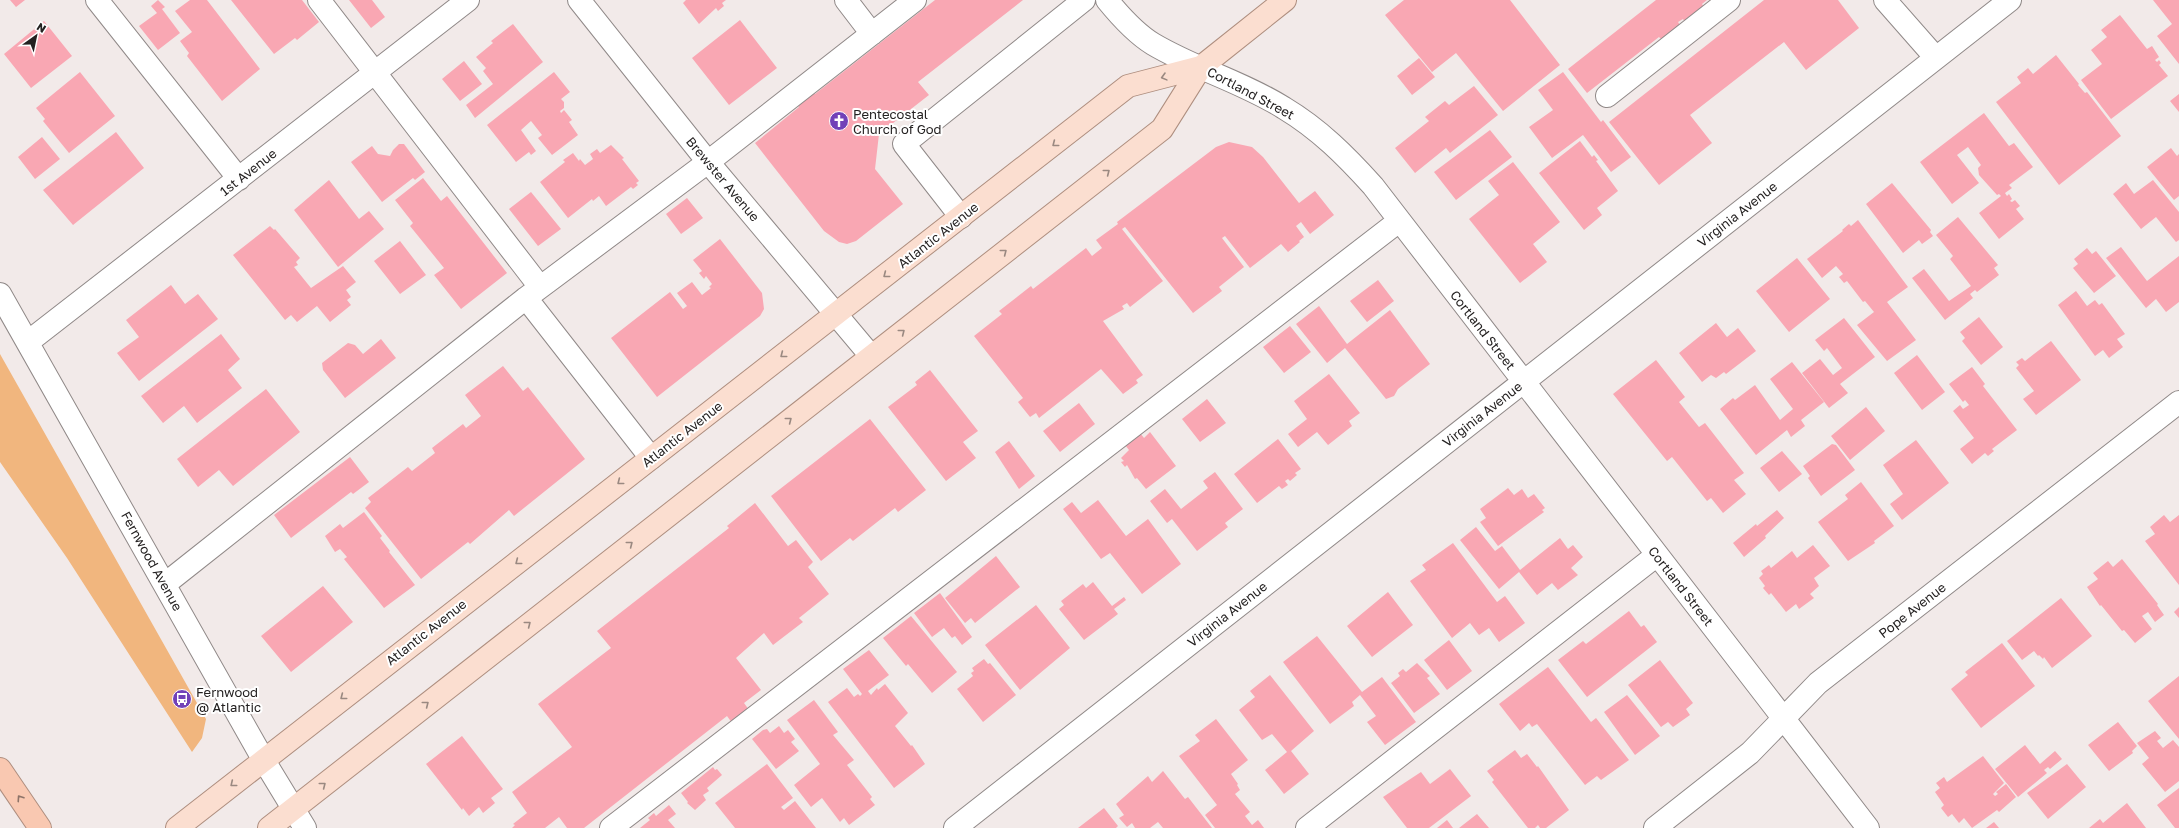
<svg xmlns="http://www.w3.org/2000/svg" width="2179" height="828" font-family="'Golos Text',sans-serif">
	<rect width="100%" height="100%" fill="#f2eae9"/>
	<path fill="#f1b67e" d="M0,354L206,719L202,738L192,752L67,558L0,462Z"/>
	<path fill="#f9a7b3" d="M10,0H25L16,7Z
		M158,0L165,7L162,9L180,33L158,50L139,26L157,13L151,6Z
		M190,0H207L260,69L222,101L187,56L189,53L180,41L192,32L175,11Z
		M231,0H302L319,22L297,40L295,38L274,54Z
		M349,0H372L385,17L371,28Z
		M686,0H726L722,3L724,6L718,11L716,8L699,24L683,3Z
		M935,0H1023L918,82L929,95L879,134L875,169L903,204L856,241L847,244L839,242L824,231L755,143L799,107L795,102L812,91L815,94Z
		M1404,0H1510L1560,65L1503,111L1456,53L1432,72L1385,15Z
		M1656,0H1707L1702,4L1704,7L1685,22L1683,19L1678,22L1680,25L1661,39L1659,37L1587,93L1568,69Z
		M1764,0H1838L1859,28L1806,70L1784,42L1690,115L1712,143L1659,185L1609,122Z
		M2153,0H2179V64L2157,36L2172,24Z
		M2120,15L2147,49L2152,46L2159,57L2155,60L2157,62L2159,60L2161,63L2159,65L2168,76L2111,119L2081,80L2102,64L2091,50L2107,37L2101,30Z
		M740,20L777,68L729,105L692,58Z
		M44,21L72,56L31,88L4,54Z
		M513,24L543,62L475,118L466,105L493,84L483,71L486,68L476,57L493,43L491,41Z
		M2056,55L2079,84L2078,85L2085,93L2087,92L2121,136L2059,185L1996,102L2021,83L2017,77L2028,68L2033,74Z
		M1419,58L1435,77L1412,95L1397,76Z
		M464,61L482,84L460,101L442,79Z
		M80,72L115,116L69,153L43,121L45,119L36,108Z
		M554,72L570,92L561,99L564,102V108L560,111L561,113L564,110L572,120L569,122L578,135L552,155L538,138L542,135L531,121L521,130L536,151L531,155L529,152L516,162L487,125Z
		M1563,72L1601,122L1603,120L1631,157L1611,172L1583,135L1552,158L1529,127L1553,110L1538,90Z
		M1474,86L1498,115L1450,153L1446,148L1415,173L1395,148L1429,121L1425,117L1445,101L1449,105Z
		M2179,94V112L2170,101Z
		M1984,113L2009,146L2014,143L2033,167L2009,185L2012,188L2005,193L2007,196L2009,194L2012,199L2010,201L2012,202L2015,200L2020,206L2016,209L2024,219L1999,239L1979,213L2001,196L1999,194L1997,195L1979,175L1978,168L1981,165L1968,147L1957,155L1979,183L1952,204L1920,162Z
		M1490,130L1512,157L1456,200L1434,172Z
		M116,132L144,168L73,225L43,190Z
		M42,137L60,159L35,179L18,157Z
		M1580,141L1592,157L1594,155L1598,160L1596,161L1618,191L1597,208L1602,215L1584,230L1539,173Z
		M1229,142L1252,147L1263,157L1299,203L1315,191L1334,215L1310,234L1301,222L1296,226L1304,237L1299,241L1300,242L1288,252L1281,244L1250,268L1225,236L1222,238L1244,267L1219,287L1222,291L1193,313L1125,227L1122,229L1163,281L1130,307L1127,303L1122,306L1124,309L1103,321L1143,375L1136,380L1138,383L1123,394L1101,369L1039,418L1036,413L1030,417L1018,402L1023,398L974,336L1002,314L999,311L1031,286L1033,289L1086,248L1092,256L1102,248L1096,240L1118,224L1117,222L1216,147Z
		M399,144H404L425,172L415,180L413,178L382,202L351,162L372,146L378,154L390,156L393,150Z
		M611,145L624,158L622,159L639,181L636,183L638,185L633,189L631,187L606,206L599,196L593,201L592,199L568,218L540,182L565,162L563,160L573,153L579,161L580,159L585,165L593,159L590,154L597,149L600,153Z
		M2171,148L2177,156L2179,154V196L2174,200L2147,167Z
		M1513,162L1560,222L1533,244L1547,262L1520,283L1469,219L1499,195L1488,181Z
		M423,178L441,201L447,196L507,273L461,309L434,275L444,268L410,226L413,223L395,200Z
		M329,180L359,219L369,211L384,229L338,267L294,210Z
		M2153,180L2179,212V240L2176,242L2156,217L2141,229L2113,194L2126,183L2134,194Z
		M1892,183L1931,230L1930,232L1933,236L1922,244L1919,240L1903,253L1866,204Z
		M531,192L561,229L538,246L509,209Z
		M687,198L703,218L681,234L666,214Z
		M1958,217L1998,265L1994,268L1999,275L1977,292L1975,290L1970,294L1973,298L1945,320L1912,278L1924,269L1949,301L1971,286L1950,259L1953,256L1936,235Z
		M1858,220L1908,287L1887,302L1916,340L1887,361L1857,325L1874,312L1865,301L1863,302L1847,281L1844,283L1839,277L1843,274L1836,266L1822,278L1807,259L1843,231L1842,230L1849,224L1851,226Z
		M270,226L274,230L275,229L300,258L296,262L298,265L294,267L311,288L343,266L356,282L346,290L351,297L347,300L351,305L330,322L317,306L297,322L291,315L285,320L233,255Z
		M720,239L762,293L764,309L760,316L657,397L611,338L670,292L683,309L687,306L677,293L692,282L702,295L711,288L709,287L712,284L706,276L704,279L699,273L702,271L693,260Z
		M400,241L426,275L400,294L374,261Z
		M2121,247L2147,281L2179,256V302L2166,312L2156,299L2146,308L2106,258Z
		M2087,248L2092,254L2096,251L2116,276L2094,293L2073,268L2078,264L2074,259Z
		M1797,258L1830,299L1789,332L1756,291Z
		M1378,280L1394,301L1367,322L1350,301Z
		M171,285L185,304L198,294L218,319L139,381L117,353L139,337L126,320Z
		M2076,291L2087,306L2095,300L2099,305L2102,303L2125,334L2117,339L2123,347L2109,358L2103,350L2095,356L2058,305Z
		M1319,306L1347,344L1390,310L1430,364L1398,389L1394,396L1386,399L1345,348L1327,363L1296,324Z
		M1979,317L2003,347L1981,365L1962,341L1965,338L1960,332Z
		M1844,318L1875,357L1840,384L1848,393L1829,408L1802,373L1820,359L1833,375L1842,368L1827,348L1824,351L1815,340Z
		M1716,323L1727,337L1738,328L1756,351L1726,374L1724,372L1716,378L1711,375L1702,382L1679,353Z
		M1290,326L1311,352L1284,373L1263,347Z
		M221,334L240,359L228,370L242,388L197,423L184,406L163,423L141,396Z
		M381,339L396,358L345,398L323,370L322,363L348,343L355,345L363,354Z
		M2051,341L2081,380L2036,415L2023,399L2034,391L2016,368L2019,365L2016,362L2022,358L2025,361Z
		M1917,355L1945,392L1922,410L1894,373Z
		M1656,360L1685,397L1679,402L1699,427L1705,423L1744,473L1734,480L1746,494L1723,513L1711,498L1707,501L1672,457L1667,461L1613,394Z
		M1792,362L1824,402L1801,420L1805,426L1791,437L1787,430L1756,455L1720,409L1733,398L1735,400L1755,385L1780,420L1793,409L1770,379Z
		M503,366L523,391L528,387L585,459L514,516L509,510L470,544L468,542L421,579L365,508L371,502L368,498L408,467L412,471L435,453L432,448L463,424L466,428L481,416L465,395Z
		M1972,367L1985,384L1983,386L2017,430L1992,449L1994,451L1988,456L1985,453L1972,464L1960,449L1974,438L1953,411L1960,405L1963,409L1969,405L1965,400L1963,402L1949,384Z
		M930,370L978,431L963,442L976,458L946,481L888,407L917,385L915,382Z
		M1329,374L1360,413L1349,421L1352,426L1328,445L1317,432L1298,447L1288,434L1307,419L1294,401Z
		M266,389L300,432L233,486L219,470L198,487L177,459Z
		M1207,399L1226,423L1200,442L1182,419Z
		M1079,403L1095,424L1060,452L1043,431Z
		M1866,407L1885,431L1850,460L1831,436Z
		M870,419L926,490L898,512L895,508L853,541L850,538L821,561L771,496Z
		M1150,432L1176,466L1146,489L1137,478L1135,479L1127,465L1125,467L1121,462L1124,461L1121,458L1129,450L1125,445L1140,433L1144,438Z
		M1278,439L1301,469L1295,473L1297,475L1290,481L1288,479L1285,481L1288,485L1282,489L1279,486L1257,503L1234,474Z
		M1916,440L1949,483L1902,520L1890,504L1903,494L1883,465Z
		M1009,441L1035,476L1019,489L995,452Z
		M1832,444L1836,445L1855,470L1821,496L1808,478L1810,476L1803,466Z
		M1782,451L1802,474L1779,492L1760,468Z
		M350,457L369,482L353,494L351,492L291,538L274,515Z
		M1215,472L1243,509L1225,523L1228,527L1197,551L1172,519L1167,523L1150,501L1165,489L1181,509L1208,488L1203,481Z
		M1861,482L1894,526L1874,541L1875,543L1848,561L1818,522L1848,499L1845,495Z
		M1508,488L1514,495L1522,489L1528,498L1534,494L1545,508L1542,510L1544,512L1498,546L1480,522L1486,518L1480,509Z
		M1098,500L1126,536L1148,519L1181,564L1142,594L1110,553L1101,559L1063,509L1072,502L1081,513Z
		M755,503L788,546L796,540L813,562L808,567L829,594L799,618L803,622L773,645L764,633L736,658L761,690L744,703L752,714L735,727L727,716L584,828H567L559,817L545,828H512L515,825L513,824L527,813L512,792L572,747L538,704L611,648L597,631L729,528L727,526Z
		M1777,510L1784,518L1765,536L1766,538L1744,557L1733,543L1756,524L1757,526Z
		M364,512L382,536L380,538L390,551L389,552L415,585L384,608L344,559L347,557L340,549L335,552L325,536L340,524L343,528Z
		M2164,515L2170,522L2179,515V585L2145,541L2155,534L2150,527Z
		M1476,527L1495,551L1502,546L1520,570L1560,538L1568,549L1573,545L1583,557L1571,568L1578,575L1558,590L1552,583L1537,595L1519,572L1499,589L1460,540Z
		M1453,543L1497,602L1505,596L1525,623L1499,642L1489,628L1479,635L1470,623L1452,638L1410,581L1426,570L1422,565Z
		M1813,545L1830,566L1814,578L1819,586L1810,594L1814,598L1799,609L1796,604L1786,612L1771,593L1769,595L1763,588L1765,586L1759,578L1763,574L1761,571L1769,565L1771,568L1792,551L1797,558Z
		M996,556L1020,587L975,623L971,618L965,623L945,598Z
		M2122,559L2158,604L2157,605L2164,615L2155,622L2148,612L2142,616L2152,629L2135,643L2124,630L2122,631L2101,605L2100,606L2087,587L2098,579L2093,573L2108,561L2113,567Z
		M1093,582L1112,606L1124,597L1126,600L1114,609L1118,614L1084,640L1059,609L1064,605L1061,601L1083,584L1086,588Z
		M323,586L353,622L291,672L261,636Z
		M1388,592L1413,625L1372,657L1347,626Z
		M940,593L972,637L962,645L955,636L952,638L944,628L932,637L914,613Z
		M2061,598L2092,636L2052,668L2044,657L2043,659L2039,655L2038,656L2034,651L2022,660L2007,641Z
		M1036,605L1070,648L1020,690L985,645Z
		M2179,607V618L2174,612Z
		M1629,611L1641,627L1644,625L1657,642L1587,697L1558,660L1583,641L1586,644Z
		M911,616L957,672L932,693L908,664L906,666L883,638Z
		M1317,636L1362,692L1382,677L1416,722L1385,745L1367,722L1376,716L1360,695L1352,702L1354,706L1330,724L1283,662Z
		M1449,640L1472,671L1447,690L1424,660Z
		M2002,643L2035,686L1981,728L1951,689L1968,675L1965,672Z
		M869,650L889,675L868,691L871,695L877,688L878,690L885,684L908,713L895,726L911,746L912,745L925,764L894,788L828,702L847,688L854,697L858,694L860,696L862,694L843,669Z
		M984,659L988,664L990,663L1016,695L983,722L957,689L973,676L971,673L974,671L972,668Z
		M1660,660L1693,703L1686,709L1690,715L1673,727L1668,722L1661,727L1628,685Z
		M1417,663L1430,676L1427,678L1440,694L1414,713L1391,683L1400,676L1398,673L1403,669L1406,672Z
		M1548,667L1591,722L1596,718L1629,760L1601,780L1597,776L1585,785L1537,724L1532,727L1529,723L1520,731L1499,704Z
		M1270,675L1314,731L1291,751L1309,774L1284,794L1265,770L1287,752L1272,734L1262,740L1239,710L1255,697L1250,691Z
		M2179,676V739L2148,701Z
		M1627,695L1660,736L1635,755L1604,712Z
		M814,700L838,732L833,735L854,760L847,765L872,797L870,799L875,805L849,825L844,818L840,822L822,798L811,807L794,785L820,764L787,720Z
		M1216,719L1248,760L1231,774L1238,784L1237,785L1240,790L1235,794L1250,812L1245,816L1252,825L1258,820L1264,828H1215L1205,815L1217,805L1179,756L1200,741L1195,735Z
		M2118,722L2137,746L2132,751L2133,753L2109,771L2088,745Z
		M779,726L784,733L788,730L795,739L791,742L799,751L776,769L752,739L763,730L767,729L770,733Z
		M2155,731L2161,738L2157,741L2163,748L2173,740L2179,747V781L2165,792L2142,764L2149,758L2137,743Z
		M462,736L503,789L491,798L495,803L483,813L479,807L469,816L463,808L462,810L426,764Z
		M2025,745L2040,764L2055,751L2062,759L2050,769L2048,767L2044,770L2047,773L2018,797L1995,769Z
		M1515,750L1521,758L1527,754L1537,767L1538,766L1569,810L1546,828H1540L1538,825L1535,828H1528L1492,782L1494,780L1487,771Z
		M1983,756L2004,783L1993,794L1995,796L1998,794L1996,792L2006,784L2016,797L1999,812L1997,810L1972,828L1964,818L1959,823L1952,814L1948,817L1941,808L1944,805L1935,792L1940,788L1936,783L1944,777L1947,782Z
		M767,764L793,798L781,807L784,810L795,801L816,828H735L715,803Z
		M2067,764L2086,787L2048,819L2027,793Z
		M713,767L715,770L717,769L722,775L707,788L709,791L703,795L706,800L695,810L687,803L688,802L681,793Z
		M1450,769L1471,796L1429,828H1407L1383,797L1421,772L1430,784Z
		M1163,771L1185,799L1188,797L1212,828H1163L1158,822L1150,828H1135L1132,823L1127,827L1119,818L1124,815L1116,804L1148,776L1152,782Z
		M2179,788V828H2175L2157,805Z
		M2127,803L2146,828H2089L2100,819L2103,823Z
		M669,805L676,814L668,820L675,828H640L650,820L648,818L654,813L656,816Z
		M1104,808L1118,826L1116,828H1078Z
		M1477,814L1489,828H1459Z
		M1447,820L1453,828H1437Z
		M1994,822L1999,828H1986Z"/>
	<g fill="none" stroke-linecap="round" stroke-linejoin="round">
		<defs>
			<path id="minor" d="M97,0L239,179
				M319,0L540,287
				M579,0L708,162L871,356
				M846,0L872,34
				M1107,0C1120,16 1135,33 1153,44C1195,69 1243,82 1284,108C1319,129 1346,156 1373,186L1868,828
				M1885,0L1936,58
				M1607,96L1729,0
				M961,217L904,144L1084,0
				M0,294L263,759L305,828
				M526,298L651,458
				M28,342L468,0
				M165,584L526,298L708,162L915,0
				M611,828L1399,221
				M955,828L2010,0
				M1307,828L1657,555
				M1655,828L1750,753L1818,683L2179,402"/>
			<path id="major" d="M177,828L1128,86L1201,67
				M269,828L1162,129L1201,67L1285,0"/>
			<path id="highway" d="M0,769L40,828"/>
		</defs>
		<use href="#minor" stroke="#908988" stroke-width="24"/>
		<use href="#major" stroke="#ae8e7f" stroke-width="24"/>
		<use href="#highway" stroke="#ae8e7f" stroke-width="24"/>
		<use href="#minor" stroke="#fff" stroke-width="22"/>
		<use href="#major" stroke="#fbded0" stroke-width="22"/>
		<use href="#highway" stroke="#f9c8b1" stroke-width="22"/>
	</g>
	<defs><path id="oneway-chevron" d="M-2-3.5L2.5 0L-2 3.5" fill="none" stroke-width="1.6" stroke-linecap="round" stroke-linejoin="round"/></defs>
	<g stroke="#9a8981">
		<use href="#oneway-chevron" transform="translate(1164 77) rotate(165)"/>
		<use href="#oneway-chevron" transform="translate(1055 144) rotate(142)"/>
		<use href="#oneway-chevron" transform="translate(1107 172) rotate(-38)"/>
		<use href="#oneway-chevron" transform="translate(1004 252) rotate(-38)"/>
		<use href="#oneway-chevron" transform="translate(886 275) rotate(142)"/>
		<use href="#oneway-chevron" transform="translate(902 332) rotate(-38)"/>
		<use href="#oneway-chevron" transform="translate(783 355) rotate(142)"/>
		<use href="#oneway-chevron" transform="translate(789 420) rotate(-38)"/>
		<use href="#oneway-chevron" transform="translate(620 482) rotate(142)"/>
		<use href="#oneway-chevron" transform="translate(630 544) rotate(-38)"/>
		<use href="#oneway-chevron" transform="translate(518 562) rotate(142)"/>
		<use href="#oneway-chevron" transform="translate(528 624) rotate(-38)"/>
		<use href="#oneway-chevron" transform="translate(343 697) rotate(142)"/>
		<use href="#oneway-chevron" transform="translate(426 704) rotate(-38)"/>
		<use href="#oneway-chevron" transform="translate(233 784) rotate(141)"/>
		<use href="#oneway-chevron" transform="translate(323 785) rotate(-38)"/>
	</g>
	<use stroke="#8e7469" href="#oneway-chevron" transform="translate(20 798) rotate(-124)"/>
	<defs>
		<symbol id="church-disc" viewBox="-11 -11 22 22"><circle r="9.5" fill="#7141b8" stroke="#fff"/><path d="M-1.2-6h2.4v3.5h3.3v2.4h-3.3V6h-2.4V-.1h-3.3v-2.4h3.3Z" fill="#fff"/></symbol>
		<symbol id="bus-disc" viewBox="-11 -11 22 22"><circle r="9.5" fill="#7141b8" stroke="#fff"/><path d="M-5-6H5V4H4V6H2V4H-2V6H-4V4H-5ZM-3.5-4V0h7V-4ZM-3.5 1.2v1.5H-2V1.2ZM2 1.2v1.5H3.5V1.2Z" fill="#fff"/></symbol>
	</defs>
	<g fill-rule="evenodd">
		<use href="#church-disc" x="828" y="110" width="22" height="22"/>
		<use href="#bus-disc" x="171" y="688" width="22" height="22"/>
	</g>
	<g text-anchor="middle" stroke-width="4" stroke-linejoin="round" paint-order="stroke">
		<g font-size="13" fill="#242121" stroke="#fff">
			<text transform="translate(1251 93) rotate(28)" y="5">Cortland Street</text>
			<text transform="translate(248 172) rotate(-38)" y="5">1st Avenue</text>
			<text transform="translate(723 179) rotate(50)" y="5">Brewster Avenue</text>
			<text transform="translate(1737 214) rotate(-38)" y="5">Virginia Avenue</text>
			<text transform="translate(938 235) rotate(-38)" y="5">Atlantic Avenue</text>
			<text transform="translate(1483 330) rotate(52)" y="5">Cortland Street</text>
			<text transform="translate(1482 414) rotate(-38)" y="5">Virginia Avenue</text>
			<text transform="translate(682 434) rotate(-38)" y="5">Atlantic Avenue</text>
			<text transform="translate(152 561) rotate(61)" y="5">Fernwood Avenue</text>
			<text transform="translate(1681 586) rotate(52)" y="5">Cortland Street</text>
			<text transform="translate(1912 610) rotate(-38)" y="5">Pope Avenue</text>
			<text transform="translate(1227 614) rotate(-38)" y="5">Virginia Avenue</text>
			<text transform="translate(426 632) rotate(-38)" y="5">Atlantic Avenue</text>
		</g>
		<g font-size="13" fill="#242121" stroke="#fff" text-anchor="start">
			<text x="853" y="119">Pentecostal<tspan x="853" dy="15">Church of God</tspan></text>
			<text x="196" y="697">Fernwood<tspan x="196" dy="15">@ Atlantic</tspan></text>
		</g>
	</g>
	<g transform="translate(36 36) rotate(33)" stroke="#ffffff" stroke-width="3" paint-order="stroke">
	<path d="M0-3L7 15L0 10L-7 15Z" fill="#242121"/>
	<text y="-6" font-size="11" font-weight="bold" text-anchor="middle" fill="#242121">N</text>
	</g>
</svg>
